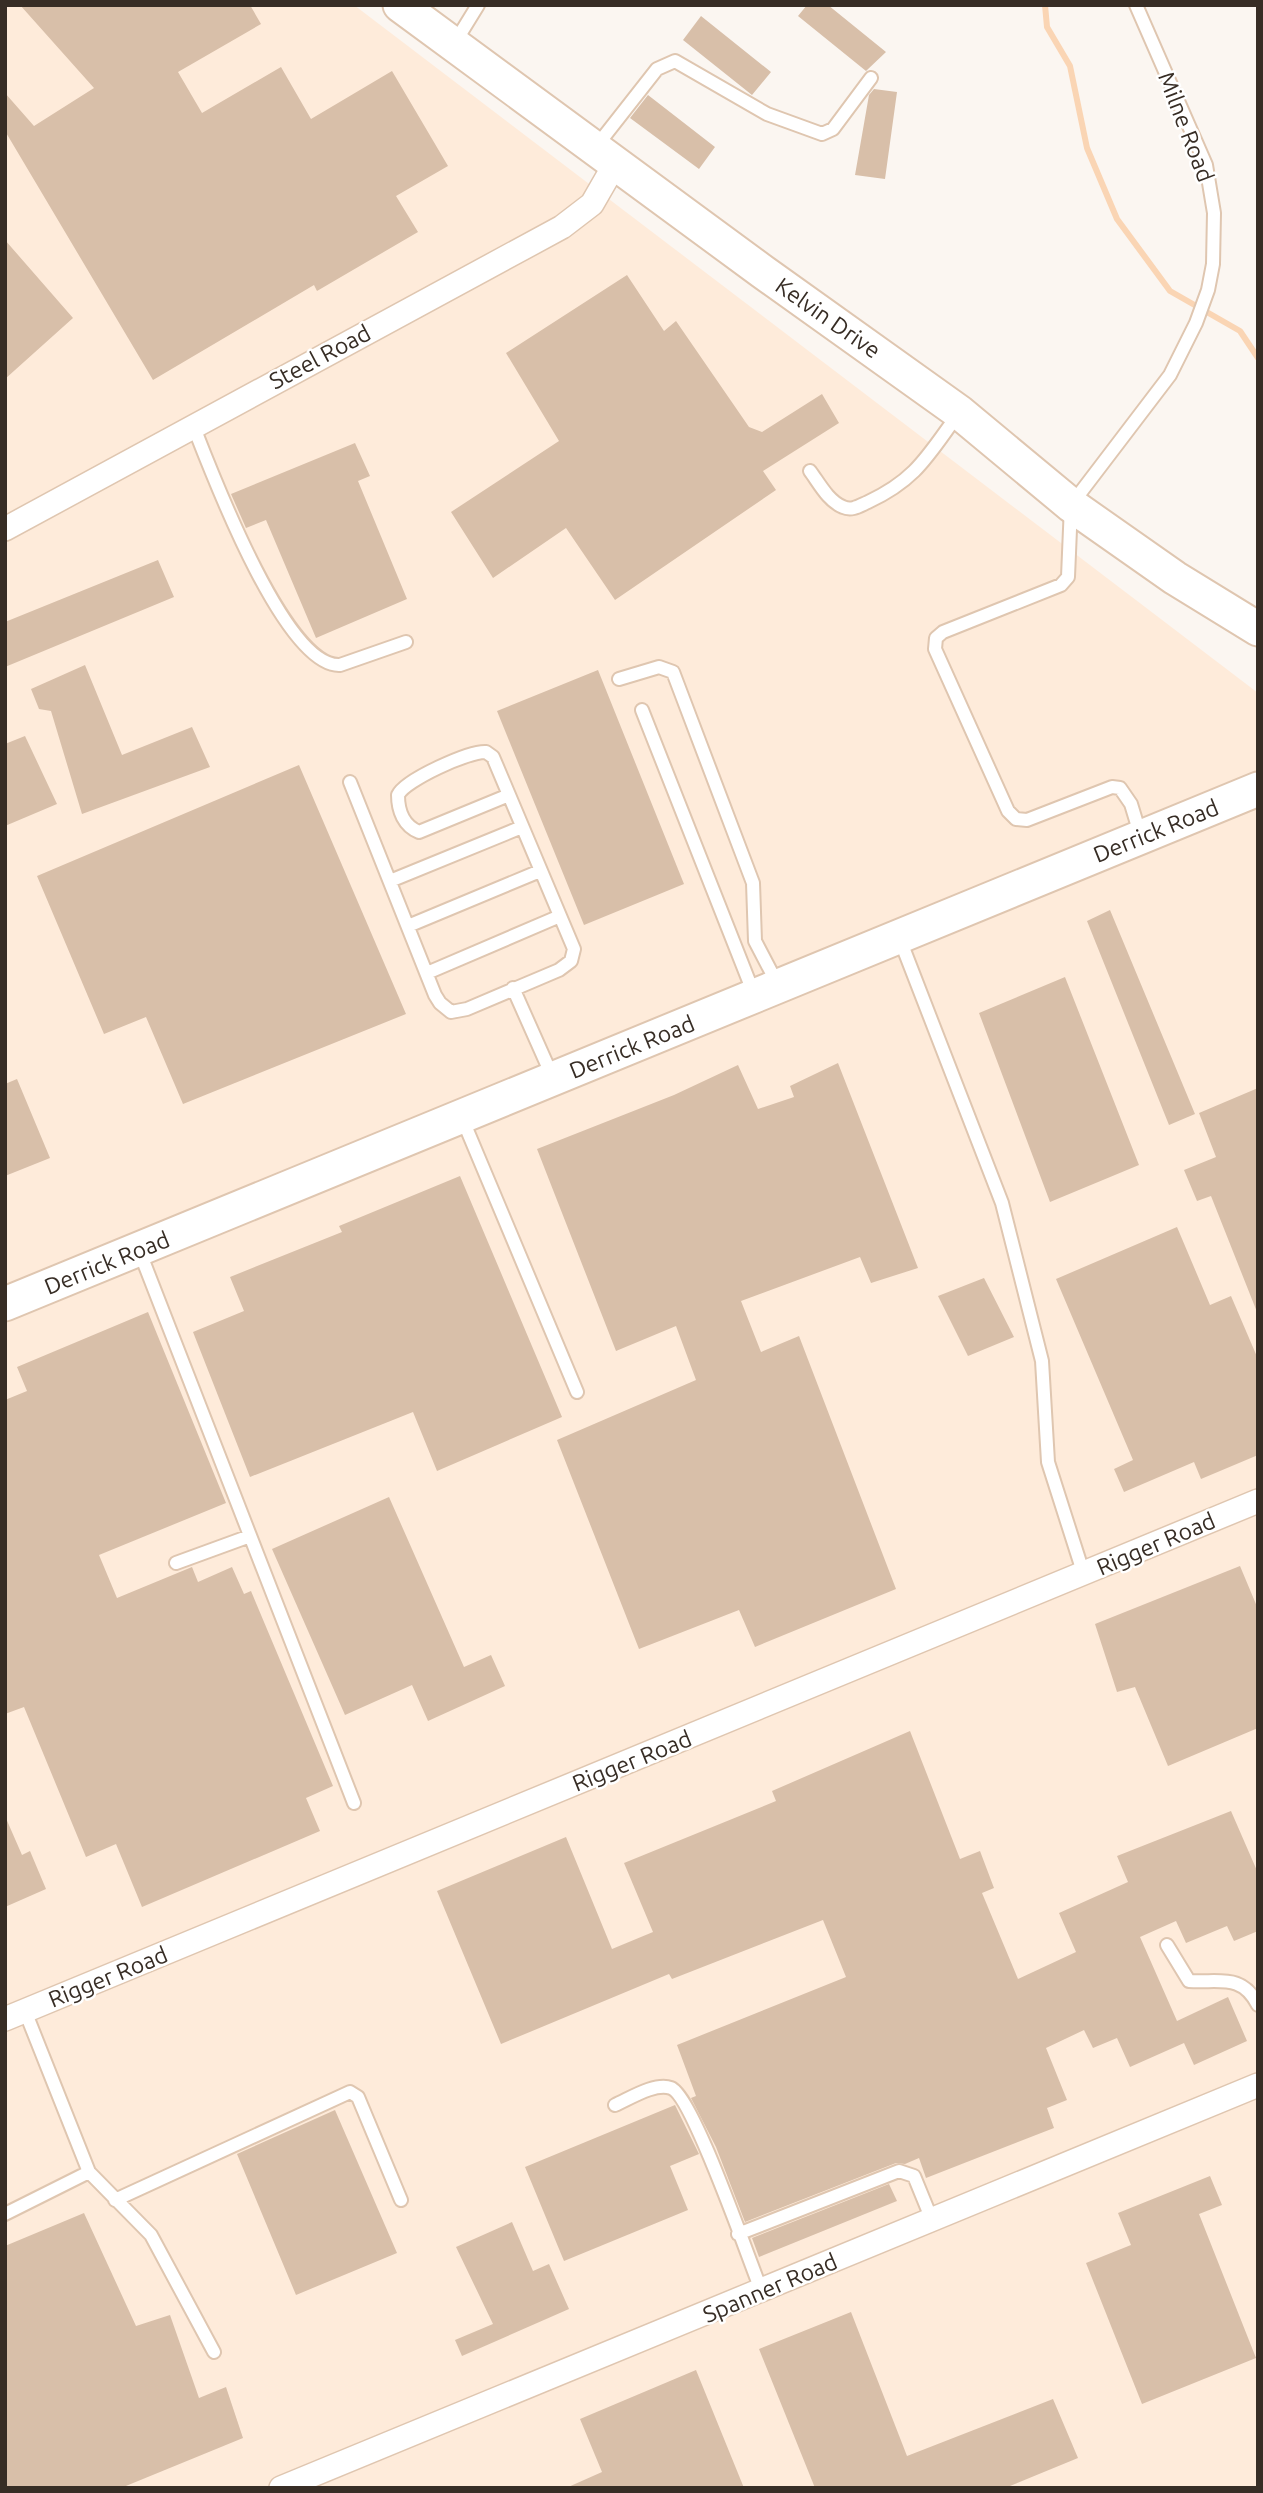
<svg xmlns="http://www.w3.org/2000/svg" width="1263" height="2493" font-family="Ubuntu,sans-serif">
	<rect width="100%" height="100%" fill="#fbf6f1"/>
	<path fill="#feebda" d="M5,5H354L1258,693V2488H5Z"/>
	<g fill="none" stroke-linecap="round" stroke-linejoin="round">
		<path stroke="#fad5b4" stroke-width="6" d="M1045,5L1047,27L1070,66L1087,148L1117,219L1170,291L1240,331L1258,358"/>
	</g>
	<path fill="#d8bfa9" d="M20,5H250L261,24L178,72L202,113L281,67L311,119L392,71L448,166L396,196L418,232L317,291L314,285L153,380L5,131V93L34,126L94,88Z
		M807,5H828L886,52L866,71L798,16Z
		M701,16L771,72L752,95L683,40Z
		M874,89L897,92L885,179L855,175L869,95Z
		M648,95L715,147L699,169L630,118Z
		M5,240L73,318L5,379Z
		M627,275L664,331L676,321L749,427L762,432L822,394L839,423L763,471L776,490L615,600L566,528L493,578L451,512L559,441L506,353Z
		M355,443L370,476L358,481L407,599L316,638L266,520L246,528L231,494Z
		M158,560L174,597L5,667V622Z
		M85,665L122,755L192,727L210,767L82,814L51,711L39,709L31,689Z
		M598,670L684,884L584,925L497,711Z
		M25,736L57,804L5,826V744Z
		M299,765L406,1014L183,1104L146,1017L104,1034L37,876Z
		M1110,910L1195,1114L1169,1125L1087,921Z
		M1065,977L1139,1165L1050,1202L979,1013Z
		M838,1063L918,1268L871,1283L860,1257L741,1301L761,1352L799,1336L896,1589L755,1647L739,1610L639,1649L557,1440L696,1380L676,1326L616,1351L537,1149L674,1095L738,1065L758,1109L794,1097L790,1086Z
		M17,1079L50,1158L5,1176V1084Z
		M1258,1088V1312H1257L1211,1196L1197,1201L1184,1170L1216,1157L1199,1113Z
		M460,1176L562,1417L437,1471L413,1412L250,1477L193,1332L244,1311L230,1277L342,1232L339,1226Z
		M1177,1227L1210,1305L1231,1296L1258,1359V1455L1201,1479L1194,1462L1124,1492L1114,1469L1133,1460L1056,1279Z
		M984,1278L1014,1337L968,1356L938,1296Z
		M148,1312L226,1503L99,1555L117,1598L192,1567L198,1582L232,1567L244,1594L251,1591L333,1786L306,1798L320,1831L142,1907L116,1844L86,1857L24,1707L5,1714V1400L27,1391L17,1367Z
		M389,1497L464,1667L491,1655L505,1686L428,1721L412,1685L345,1715L272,1549Z
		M1240,1566L1258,1609V1728L1168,1766L1135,1687L1117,1692L1095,1624Z
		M910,1731L960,1859L980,1851L994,1888L982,1893L1018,1979L1076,1952L1059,1913L1128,1882L1117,1856L1231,1811L1258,1873V1931L1234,1941L1227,1926L1186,1943L1176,1921L1140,1937L1177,2021L1228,1997L1247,2041L1194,2065L1184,2043L1130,2067L1117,2038L1093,2048L1084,2030L1046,2048L1067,2100L1047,2108L1054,2128L926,2178L919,2158L905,2164L896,2163L745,2222L716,2147L691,2098L696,2096L677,2045L846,1977L823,1920L672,1979L669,1974L501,2044L437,1891L566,1837L612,1949L653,1932L624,1863L776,1801L772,1791Z
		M5,1816L22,1855L30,1851L46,1889L5,1907Z
		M675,2105L699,2154L670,2166L688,2210L564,2261L525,2167Z
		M335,2110L397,2253L296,2295L237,2154Z
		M1210,2176L1222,2205L1199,2214L1256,2358L1142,2404L1086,2263L1131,2245L1118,2213Z
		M889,2184L897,2201L759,2257L752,2238Z
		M84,2213L136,2326L170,2315L199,2398L226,2387L243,2438L121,2488H5V2246Z
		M512,2222L533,2271L549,2264L569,2309L462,2356L455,2340L493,2324L456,2247Z
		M851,2312L907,2456L1053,2399L1078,2458L1005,2488H815L759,2349Z
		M696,2370L744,2488H566L602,2472L580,2419Z"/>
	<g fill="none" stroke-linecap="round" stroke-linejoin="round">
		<defs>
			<path id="lane" d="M1136,5L1206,165L1214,213L1213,264L1208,290L1196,323L1170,375L1071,505L1068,577L1061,585L943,632L936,638L935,649L1008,811L1016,819L1027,820L1112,787L1120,788L1131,804L1141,837
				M454,44L478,5
				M595,148L657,69L675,61L767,114L822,134L833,129L871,78
				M193,425C211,471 285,668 340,665L406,642
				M810,471C819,483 828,501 843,507C852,511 859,506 868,502C917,479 928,455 959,413
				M619,679L659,667L673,672L753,883L755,941L778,985
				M642,710L754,994
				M350,782L435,995L440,1003L451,1012L467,1009L559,970L571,961L574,949L493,757L486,752C469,751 405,780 398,795C398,811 404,826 419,832L509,795
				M390,881L522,827
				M408,926L540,871
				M899,937L1002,1203L1042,1361L1048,1462L1084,1575
				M427,973L560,916
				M513,988L553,1078
				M462,1118L577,1392
				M139,1250L354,1803
				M176,1563L250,1536
				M1167,1945L1189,1981C1219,1983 1242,1973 1258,2005
				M25,2011L89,2172L151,2235L214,2352
				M615,2105C629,2099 655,2082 671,2088C693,2096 749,2261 762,2292
				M115,2200L350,2092L358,2097L401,2200
				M5,2214L89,2172
				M738,2234L899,2171L914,2176L932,2220"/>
			<path id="street" d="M5,529L562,227L592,204L615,164
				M5,2019L1258,1501
				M281,2488L1258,2085"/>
			<path id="secondary" d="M400,5L763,272L959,412L1071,505L1175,578L1258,629
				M5,1304L1258,789"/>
		</defs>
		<use href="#lane" stroke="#dfc6b0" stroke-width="16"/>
		<use href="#street" stroke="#dfc6b0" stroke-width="26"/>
		<use href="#secondary" stroke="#dfc6b0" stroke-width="37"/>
		<use href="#lane" stroke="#fff" stroke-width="12"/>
		<use href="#street" stroke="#fff" stroke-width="23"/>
		<use href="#secondary" stroke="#fff" stroke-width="33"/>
	</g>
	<g text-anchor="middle" stroke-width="5" stroke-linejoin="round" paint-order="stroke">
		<g font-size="23" fill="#372d25" stroke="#fff">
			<text transform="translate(1186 127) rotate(69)" y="8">Milne Road</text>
			<text transform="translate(828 318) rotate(35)" y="8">Kelvin Drive</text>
			<text transform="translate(320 357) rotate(-28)" y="8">Steel Road</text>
			<text transform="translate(1156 831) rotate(-22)" y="8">Derrick Road</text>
			<text transform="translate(632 1047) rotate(-22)" y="8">Derrick Road</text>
			<text transform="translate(107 1263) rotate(-22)" y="8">Derrick Road</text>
			<text transform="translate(1156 1544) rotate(-23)" y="8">Rigger Road</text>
			<text transform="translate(632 1761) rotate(-22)" y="8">Rigger Road</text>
			<text transform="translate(108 1977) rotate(-22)" y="8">Rigger Road</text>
			<text transform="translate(770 2288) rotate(-23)" y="8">Spanner Road</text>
		</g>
	</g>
	<rect width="1263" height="2493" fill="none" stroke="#372d25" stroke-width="14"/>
</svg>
